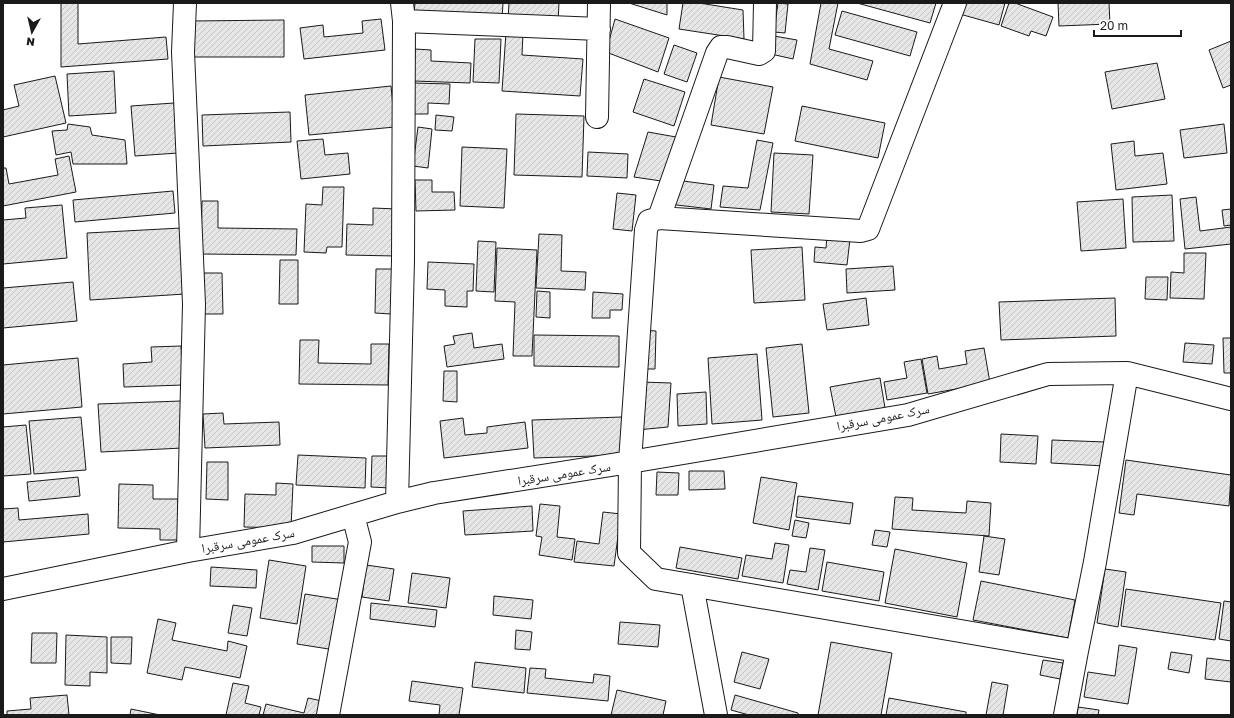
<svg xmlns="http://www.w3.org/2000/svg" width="1234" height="718" font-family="'Golos Text','Noto Naskh Arabic',sans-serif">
	<defs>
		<pattern id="building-hatch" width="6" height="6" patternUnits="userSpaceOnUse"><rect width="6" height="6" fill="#e6e6e6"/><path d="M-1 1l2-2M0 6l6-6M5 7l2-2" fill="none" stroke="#c5c5c5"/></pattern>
	</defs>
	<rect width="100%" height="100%" fill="#fff"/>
	<path fill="url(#building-hatch)" stroke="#1a1a1a" d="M61,3H78V44L166,37L168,59L61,67Z
		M415,3H503L502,19L414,13Z
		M509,3H559L558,22L508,19Z
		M629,3H667V15Z
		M683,3H699L743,10L744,39L679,29Z
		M778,3L788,4L785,33L774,32Z
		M821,3H838L829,49L873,61L867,80L810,64Z
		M857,3H936L930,23Z
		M959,3H1005L999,25L956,13Z
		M1009,3H1015L1053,17L1046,36L1031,31L1029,36L1001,26Z
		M1058,3H1109L1110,24L1059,26Z
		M842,11L917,32L910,56L835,35Z
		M381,19L385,50L304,59L300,28L323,25L324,37L363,33L362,21Z
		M615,19L669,38L658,72L606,52Z
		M284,20V57H192V21Z
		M506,32L523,33L522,55L583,59L580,96L502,91Z
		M774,36L797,40L793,59L771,54Z
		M475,39H501L499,83L473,82Z
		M1231,41V85L1223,88L1209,50Z
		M674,45L697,53L687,82L664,74Z
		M415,49L431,50V61L471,63L470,83L414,81Z
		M1157,63L1165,99L1112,109L1105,72Z
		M114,71L116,113L69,116L67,74Z
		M55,76L66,123L3,137V110L19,106L14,85Z
		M719,77L773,87L764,134L711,125Z
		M644,79L685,92L674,126L633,112Z
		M414,83L450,84L449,104L428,103V114H413Z
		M391,86L395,127L309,135L305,95Z
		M174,103L178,153L135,156L131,106Z
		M802,106L885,123L878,158L795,141Z
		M290,112L291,142L203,146L202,115Z
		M516,114L584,116L582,177L514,175Z
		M436,115L454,117L452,131L435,130Z
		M68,124L90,127L92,135L125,140L127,164H73L71,152L56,155L52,131L67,130Z
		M1224,124L1227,153L1184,158L1180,130Z
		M418,127L432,129L428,168L413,166Z
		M648,132L676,137L661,181L634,177Z
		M323,139L325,155L348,153L350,174L301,179L297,141Z
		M757,140L773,143L760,210L720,207L723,186L748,188Z
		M1134,141L1135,156L1163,153L1167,184L1116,190L1111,144Z
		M462,147L507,149L504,208L460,206Z
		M588,152L628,154L627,178L587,176Z
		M774,153L813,155L809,214L771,212Z
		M69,156L76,192L3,206V168H6L9,184L58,175L55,159Z
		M415,180H432V192H454L455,210L416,211Z
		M675,180L714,185L711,209L668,204Z
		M323,187H344L342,247H327L326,253L304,252L306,204L322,205Z
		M173,191L175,213L75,222L73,200Z
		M617,193L636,195L632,231L613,229Z
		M1172,195L1174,241L1133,242L1132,197Z
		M1196,197L1200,231L1231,227V244L1185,249L1180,199Z
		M1123,199L1126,248L1081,251L1077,202Z
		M202,201H218V228L297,229L296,255L201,254Z
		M62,205L67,258L3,264V220L26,218L25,208Z
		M373,208L397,209L396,256L346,255L347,224L373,225Z
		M1231,209V225L1224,226L1222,210Z
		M181,228L185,294L90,300L87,233Z
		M539,234L562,235L561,271L586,272L585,290L536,288Z
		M827,236L850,239L847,265L814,262L815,247L826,248Z
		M478,241L496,242L494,292L476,291Z
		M802,247L805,300L754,303L751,250Z
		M497,248L537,250L532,356H513L515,302L495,301Z
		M1184,253H1206L1204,299L1170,298L1171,272L1184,273Z
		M280,260H298V304H279Z
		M428,262L474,264L473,291H467V307L445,306V290L427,289Z
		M893,266L895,290L847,293L846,269Z
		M376,269H392L391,314L375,313Z
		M200,273H222L223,314H201Z
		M1146,277H1168L1167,300L1145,299Z
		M73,282L77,321L3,328V288Z
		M537,291L550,292V318L536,317Z
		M593,292L623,294L622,310H610V318H592Z
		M866,298L869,325L827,330L823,304Z
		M1115,298L1116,336L1001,340L999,302Z
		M642,330L656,331L655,369H641Z
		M472,333L474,348L502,344L504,359L447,367L444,346L455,344L453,336Z
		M534,335L619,336V367L534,366Z
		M1223,338H1231V373H1224Z
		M300,340H319L318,363L371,364V344H389L388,385L299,384Z
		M1185,343L1214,345L1212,364L1183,362Z
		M802,344L809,413L773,417L766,348Z
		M181,346L183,385L124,387L123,364L152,362L151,347Z
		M984,348L990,383L928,394L922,359L937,356L939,369L967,364L965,351Z
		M757,354L762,420L712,424L708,358Z
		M78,358L82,407L3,414V365Z
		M921,359L927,393L887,400L884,382L907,378L904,362Z
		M444,371H457V402L443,401Z
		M880,378L885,408L836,417L830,387Z
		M641,382L671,383L668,427L637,430Z
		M706,392L707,424L678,426L677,394Z
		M181,401L183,448L101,452L98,404Z
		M223,413L224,424L279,422L280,445L205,448L203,414Z
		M81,417L86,470L34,474L29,421Z
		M622,417L623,455L534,458L532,420Z
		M463,418L465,435L487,433V427L525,422L528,448L444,458L440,421Z
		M26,425L31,474L3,476V427Z
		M1001,434L1038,436L1036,464L1000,462Z
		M1052,440L1105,442L1104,466L1051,463Z
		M298,455L366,458L365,488L296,485Z
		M372,456H391L390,488L371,487Z
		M1126,460L1231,475L1229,506L1137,494L1134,515L1119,513Z
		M207,462H228V500L206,499Z
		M689,471H724L725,489L689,490Z
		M657,472L679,473L678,495H656Z
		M78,477L80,496L29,501L27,482Z
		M761,477L797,483L789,530L753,523Z
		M276,483L293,484L291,528L244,527L245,494L276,495Z
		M119,484L153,485V499H178V540H160V529L118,528Z
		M798,496L853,503L850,524L796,517Z
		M895,497L913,498L912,510L966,513L967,501L991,503L989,536L892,529Z
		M540,504L560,506L557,537L575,539L572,560L539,555L542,537L536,536Z
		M532,506L533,531L465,535L463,511Z
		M18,508L19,520L88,514L89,534L3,542V509Z
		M603,512L621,514L614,566L574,562L577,541L599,544Z
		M795,520L809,523L806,538L792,536Z
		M875,530L890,532L887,547L872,545Z
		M984,536L1005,539L999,575L979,572Z
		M775,543L789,545L783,583L742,576L746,555L772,559Z
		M312,546H344V563L312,562Z
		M680,547L742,558L738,579L676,568Z
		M810,548L825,550L818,590L787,584L790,570L806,572Z
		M895,549L967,563L957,617L885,603Z
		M269,560L306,566L297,624L260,618Z
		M827,562L884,572L879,601L822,591Z
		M366,565L394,569L389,601L362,597Z
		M211,567L257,570L256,588L210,586Z
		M1105,569L1126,572L1118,627L1097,623Z
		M412,573L450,578L446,608L408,603Z
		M981,581L1075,600L1068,638L973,620Z
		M1126,589L1221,603L1215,640L1121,626Z
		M305,594L343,600L335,650L297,644Z
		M494,596L533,600L531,619L493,615Z
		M1224,601L1231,602V641L1219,639Z
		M371,603L437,610L435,627L370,619Z
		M233,605L252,608L247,636L228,633Z
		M158,619L176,623L172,640L227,651L228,641L247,646L240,678L185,667L182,680L147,673Z
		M620,622L660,625L658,647L618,644Z
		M516,630L532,632L530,650L515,649Z
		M32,633H57L56,663H31Z
		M66,635L107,637V673L90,672V686L65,685Z
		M111,637H132L131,664L111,663Z
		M831,642L892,653L881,715H818Z
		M1119,645L1137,648L1128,704L1084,697L1088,672L1115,676Z
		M742,652L769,659L760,689L734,682Z
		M1171,652L1192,655L1189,673L1168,669Z
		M1207,658L1231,661V682L1205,679Z
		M1043,660L1063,663L1060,679L1040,675Z
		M475,662L526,668L524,693L472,687Z
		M530,668L546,669L545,678L593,683L594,674L610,676L608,701L527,693Z
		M412,681L463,688L459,715H439L440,705L409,701Z
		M992,682L1008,685L1003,715H986Z
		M233,683L249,686L245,703L261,707L259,715H226Z
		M617,690L666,701L663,715H611Z
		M67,695L69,715H7V711L31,709L30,698Z
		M735,695L798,713V715H749L731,710Z
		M308,698L322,701L319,715H263L266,704L304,713Z
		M889,698L966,712V715H886Z
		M1078,707L1099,710L1098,715H1077Z
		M131,709L160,715H130Z"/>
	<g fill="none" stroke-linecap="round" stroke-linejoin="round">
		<defs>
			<path id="minor" d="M185,3L183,52L194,304L188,551
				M955,3L868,229L861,231L659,218L649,221L646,230L630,462L629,553L656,579L1077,651
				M404,21L599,29
				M597,117L599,3
				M659,218L717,53L721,47H727L759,54L764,51L765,3
				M397,502L403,260L404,21L402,3
				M692,585L716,715
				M3,589L188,551L293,533L397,502L434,493L630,462L908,415L1048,374L1127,373L1231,399
				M328,715L360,542L353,515
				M1065,715L1077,651L1095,562L1127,373"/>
		</defs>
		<use href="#minor" stroke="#1a1a1a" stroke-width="24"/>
		<use href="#minor" stroke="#fff" stroke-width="22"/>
	</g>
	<g text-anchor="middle" stroke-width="3" stroke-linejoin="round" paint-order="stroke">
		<g font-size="13" fill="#1a1a1a" stroke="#fff">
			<text transform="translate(883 417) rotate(-11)" y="5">سرک عمومی سرقبرا</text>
			<text transform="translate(564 473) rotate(-9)" y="5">سرک عمومی سرقبرا</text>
			<text transform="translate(248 540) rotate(-10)" y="5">سرک عمومی سرقبرا</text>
		</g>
	</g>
	<rect width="1234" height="718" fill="none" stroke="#1a1a1a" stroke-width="8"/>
	<g transform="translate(32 32) rotate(188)" stroke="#ffffff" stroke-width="3" paint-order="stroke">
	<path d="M0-3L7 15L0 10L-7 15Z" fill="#1a1a1a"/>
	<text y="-6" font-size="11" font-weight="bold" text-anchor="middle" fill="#1a1a1a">N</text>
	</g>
	<path d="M1094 30v6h87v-6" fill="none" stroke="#1a1a1a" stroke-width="2"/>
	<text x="1100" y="30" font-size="12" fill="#1a1a1a" stroke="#ffffff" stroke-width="3" paint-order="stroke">20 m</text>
</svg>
